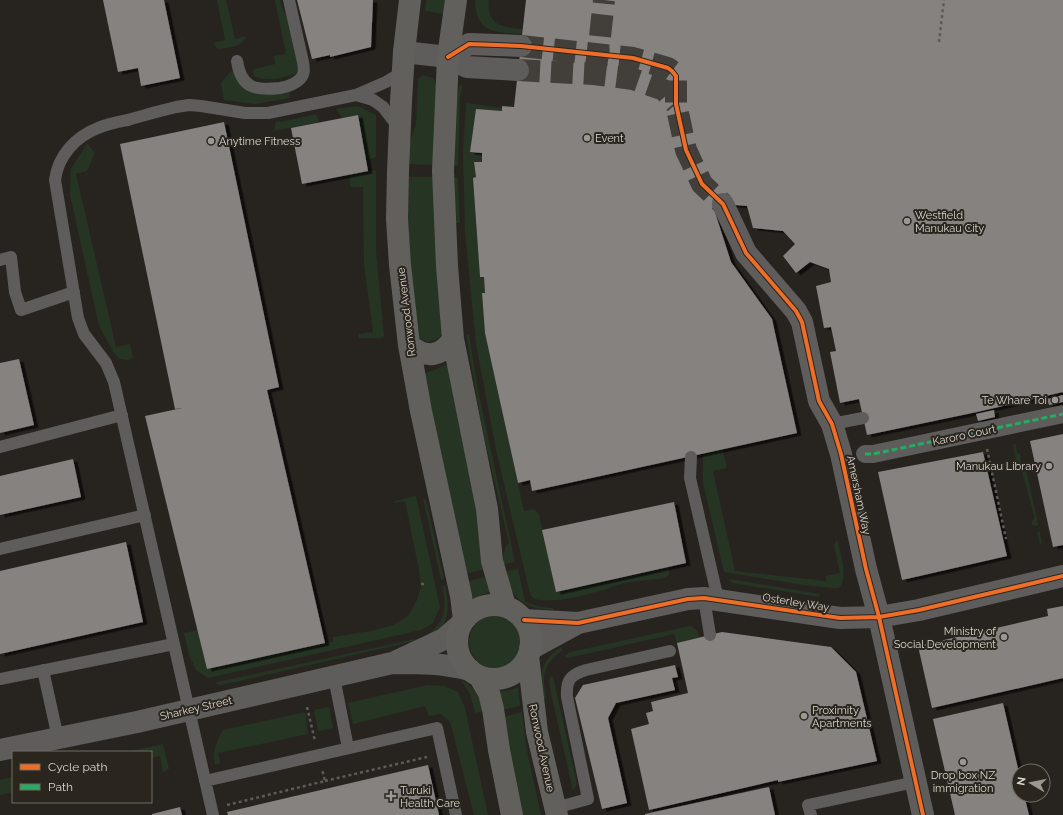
<svg xmlns="http://www.w3.org/2000/svg" width="1063" height="815" font-family="Raleway,sans-serif">
	<defs>
		<filter id="shadow"><feDropShadow dx="4.5" dy="2.5" stdDeviation="0" flood-color="#0009"/></filter>
	</defs>
	<rect width="100%" height="100%" fill="#272420"/>
	<path fill="#263423" d="M217,0H226L235,39L246,36C243,47 229,48 219,49L217,48L213,43L225,40Z
		M275,0H280L283,11L288,16L299,66L298,72C289,78 263,82 254,76L253,72L254,69L275,64L274,56L286,54Z
		M426,0H447L444,14L425,11Z
		M475,0H489C486,25 503,28 523,29L522,34C495,32 476,34 475,0Z
		M233,71H235L242,85L289,90L290,98L255,104L224,100L221,83L230,72Z
		M423,75L433,78L437,87L434,165L405,164V157L416,124L418,79Z
		M463,83L460,97L458,165H450L457,99L459,87Z
		M466,103L502,108V111L476,109L470,152L482,153V162H474L476,177L473,178L480,277H484L485,293H482L485,333L524,511L534,509L539,514L556,592L669,567V574L666,578C646,581 623,580 605,590C582,595 557,604 534,599L530,594L496,450L476,344L465,233L463,152Z
		M358,106L376,115V157L367,160L358,115L342,118L336,109Z
		M316,114L319,122L274,131L276,122L286,121Z
		M87,143L95,153L87,171L76,174L116,347L130,344L133,358L129,360L120,359L114,353L99,326L70,195L71,169Z
		M376,170V250L384,337L381,338H359L358,334L373,332L364,265L363,187H350V174Z
		M405,177H434L443,333C434,345 420,345 415,330Z
		M450,177L458,178L460,223H456L455,205Z
		M466,334H469L478,390L515,562L501,565L506,546L509,543L483,433Z
		M448,364L476,492L486,569L464,574L424,373C434,372 440,366 448,364Z
		M1016,444L1017,453L1020,454L1022,468L1026,469L1042,543L1040,544L1037,533L1039,532L1038,526L1032,525V521L1035,518L1022,472L1017,467L1013,445Z
		M722,449L727,468L713,471L735,571L826,581V576L840,573L834,545L837,539C840,553 849,576 839,588H831L803,585L724,572L703,483V454Z
		M416,496L440,607L433,623L421,630L208,678L196,670L189,655L184,633L198,630L207,669L333,642V637L371,631L393,625L408,616L417,600L421,587L419,570L405,501L393,503L395,501Z
		M423,498L426,500L444,578L441,580Z
		M518,569L525,602L542,607L553,608V610C523,608 514,600 502,572Z
		M488,576L491,591L472,599L466,582Z
		M730,579L820,594L819,597L732,583L729,581Z
		M442,586H445C449,604 450,614 440,631L424,637C446,622 447,610 442,586Z
		M469 642a27 27 0 1 1 54 0a27 27 0 1 1-54 0Z
		M690,626L697,630L700,637L677,643L674,634L568,658L564,656L570,652Z
		M415,639V641L410,642L222,685L216,684L217,682Z
		M561,647L563,650C543,665 542,673 546,698L544,700C540,673 538,664 561,647Z
		M550,676L553,677L577,784L573,791L551,693L549,682Z
		M461,680C475,686 479,698 485,711L475,713L470,694Z
		M428,685L444,686L458,692L465,708L488,815H474L450,722L441,714L429,716L425,706L353,724L348,703Z
		M518,687L520,706L502,710L498,692L514,689Z
		M329,707L333,728L318,731L314,710Z
		M305,712L308,734L218,753L220,763L215,765C212,749 216,744 223,730Z
		M522,712L526,746L541,815H518L503,717Z
		M163,744L169,769L163,772L160,756L151,758V752H125Z
		M13,777V792L0,795V780Z"/>
	<path fill="#858280" filter="url(#shadow)" d="M103,0H164L180,78L141,86L138,68L118,72Z
		M297,0H373L371,47L330,57V55L312,59Z
		M526,0H1063V392L977,412L867,435L859,399L840,403L830,352L836,351L831,327L824,328L816,286L831,282L829,269L810,262L796,273L783,256L795,244L783,231L753,228L747,206L712,203L731,262L772,319L797,433L532,491L530,480L518,483L485,333L482,293H485L484,277H480L473,178L476,177L474,162H482V153L470,152L476,109L502,111V106L514,107Z
		M358,115L368,171L302,184L291,128Z
		M224,122L279,387L267,390L325,643L207,669L145,416L182,408L175,409L120,144Z
		M19,359L34,425L0,433V363Z
		M1063,395V402L1049,405L1047,399Z
		M994,410L995,417L978,421L976,414Z
		M1063,434V545L1053,547L1030,441Z
		M983,452L1007,556L902,580L878,472Z
		M73,459L81,497L0,515V476Z
		M674,502L686,563L556,592L542,530Z
		M126,542L143,622L0,654V571Z
		M1063,606V678L932,708L918,646L1048,616L1047,609Z
		M722,632L831,647L856,672L877,761L778,782V780L649,810L631,729L649,724L646,713L653,711L651,702L688,693L677,643Z
		M675,665L678,677L672,678L675,690L616,703L608,718L627,803L602,809L575,698L583,685Z
		M1003,703L1019,773V795H1024L1029,815H955L933,719Z
		M428,765L439,815H228L227,812Z
		M769,787L775,815H645V814Z
		M180,807L182,815H152V814Z"/>
	<g fill="none" stroke-linecap="round" stroke-linejoin="round">
		<path stroke="#423f3b" stroke-width="22" stroke-dasharray="22 11" stroke-linecap="butt" d="M521,46L633,58L668,68L672,71L676,76V104L686,150L702,184L723,204
			M595,69L598,55L604,0
			M518,70L594,74L633,79L664,90L676,104"/>
		<path stroke="#5d5b58" stroke-width="2.5" stroke-dasharray="3 3" stroke-linecap="butt" d="M939,42L944,0
			M987,449L1006,539
			M421,584H426
			M307,707L315,741
			M325,781L427,757
			M227,805L325,781L322,769"/>
		<path stroke="#5e5d5c" stroke-width="12" d="M237,61C241,88 255,91 280,88C286,87 295,84 300,79C305,74 304,69 303,62L289,0
			M356,95L373,100L383,107L399,128
			M0,260L11,257L15,292L21,310L74,292
			M832,424L863,418
			M0,447L122,415
			M691,457L690,478L718,599
			M0,549L145,515
			M704,598L710,635
			M43,670L58,738
			M334,677L348,748
			M0,679L174,644
			M205,781L437,728L456,815
			M555,808L588,799L567,697C566,680 570,675 586,670L670,651
			M213,815L114,382L106,363L84,334L78,318L55,180C58,156 75,137 98,128C107,124 118,122 128,120C144,115 160,111 176,107L189,105L201,106L245,113H268L356,95L386,82L403,72
			M811,815L808,805L915,782"/>
		<path stroke="#5e5d5c" stroke-width="18" d="M865,454H873L1063,414"/>
		<path stroke="#5e5d5c" stroke-width="22" d="M404,52L448,57L467,67L518,70
			M448,57L469,44L521,46
			M723,204L746,253L796,311L802,322L819,401L832,424L841,454L866,569L879,617L923,815
			M524,620L578,623L688,599L704,598L840,618L879,617L919,610L1063,576
			M530,649L578,623"/>
		<path stroke="#5e5d5c" stroke-width="22" d="M397,661L444,639L460,625
			M0,750L137,722L392,663C420,663 442,663 470,670"/>
		<path stroke="#61605c" stroke-width="22" d="M410,0L404,52L401,101L398,171L397,219L400,265L409,345L421,411L461,596L464,620
			M456,0L448,57L443,171L447,266L453,339L487,509L492,561L505,606
			M409,345C426,359 441,357 453,339
			M457 642a37 37 0 1 1 74 0a37 37 0 1 1-74 0Z
			M528,656L537,732L557,815
			M479,676L489,693L493,709L499,750L512,815"/>
		<path stroke="#26ab63" stroke-width="3" stroke-dasharray="6 3" stroke-linecap="butt" d="M865,454H873L1063,414"/>
		<defs>
			<path id="cycleway" d="M448,57L469,44L521,46L633,58L668,68L672,71L676,76V104L686,150L702,184L723,204L746,253L796,311L802,322L819,401L832,424L841,454L866,569L879,617L923,815
				M524,620L578,623L688,599L704,598L840,618L879,617L919,610L1063,576"/>
		</defs>
		<use href="#cycleway" stroke="#2a251d" stroke-width="6"/>
		<use href="#cycleway" stroke="#ee6e29" stroke-width="4"/>
	</g>
	<g fill="#9b9893" stroke="#2a251d" stroke-width="1.5">
		<circle cx="587" cy="138" r="4"/>
		<circle cx="211" cy="141" r="4"/>
		<circle cx="907" cy="221" r="4"/>
		<circle cx="1055" cy="400" r="4"/>
		<circle cx="1049" cy="466" r="4"/>
		<circle cx="1004" cy="637" r="4"/>
		<circle cx="804" cy="716" r="4"/>
		<circle cx="963" cy="762" r="4"/>
		<path d="M389 790h4v4h4v4h-4v4h-4v-4h-4v-4h4z"/>
	</g>
	<g text-anchor="middle" stroke-width="4" stroke-linejoin="round" paint-order="stroke">
		<g font-size="11" fill="#d9d6d1" stroke="#2a251d" text-anchor="start">
			<text x="595" y="142">Event</text>
			<text x="219" y="145">Anytime Fitness</text>
			<text x="915" y="219">Westfield<tspan x="915" dy="13">Manukau City</tspan></text>
			<text x="1047" y="404" text-anchor="end">Te Whare Toi</text>
			<text x="1041" y="470" text-anchor="end">Manukau Library</text>
			<text x="996" y="635" text-anchor="end">Ministry of<tspan x="996" dy="13">Social Development</tspan></text>
			<text x="812" y="714">Proximity<tspan x="812" dy="13">Apartments</tspan></text>
			<text x="963" y="779" text-anchor="middle">Drop box NZ<tspan x="963" dy="13">immigration</tspan></text>
			<text x="400" y="794">Turuki<tspan x="400" dy="13">Health Care</tspan></text>
		</g>
		<g font-size="11" fill="#d9d6d1" stroke="#2a251d">
			<text transform="translate(406 312) rotate(-97)" y="4">Ronwood Avenue</text>
			<text transform="translate(964 435) rotate(-12)" y="4">Karoro Court</text>
			<text transform="translate(859 495) rotate(78)" y="4">Amersham Way</text>
			<text transform="translate(796 602) rotate(9)" y="4">Osterley Way</text>
			<text transform="translate(196 708) rotate(-13)" y="4">Sharkey Street</text>
			<text transform="translate(542 748) rotate(78)" y="4">Ronwood Avenue</text>
		</g>
	</g>
	<rect x="12" y="751" width="140" height="52" fill="#2a251d" stroke="#706c65"/>
	<rect x="20" y="764" width="20" height="6" fill="#ee6e29" stroke="#706c65"/>
	<text x="48" y="771" font-size="12" fill="#d9d6d1">Cycle path</text>
	<rect x="20" y="784" width="20" height="6" fill="#26ab63" stroke="#706c65"/>
	<text x="48" y="791" font-size="12" fill="#d9d6d1">Path</text>
	<g transform="translate(1031 783) rotate(280)"><circle r="19" fill="#2a251d" stroke="#706c65"/>
	<path d="M0-3L7 15L0 10L-7 15Z" fill="#9b9893"/>
	<text y="-6" font-size="11" font-weight="bold" text-anchor="middle" fill="#d9d6d1">N</text>
	</g>
</svg>
